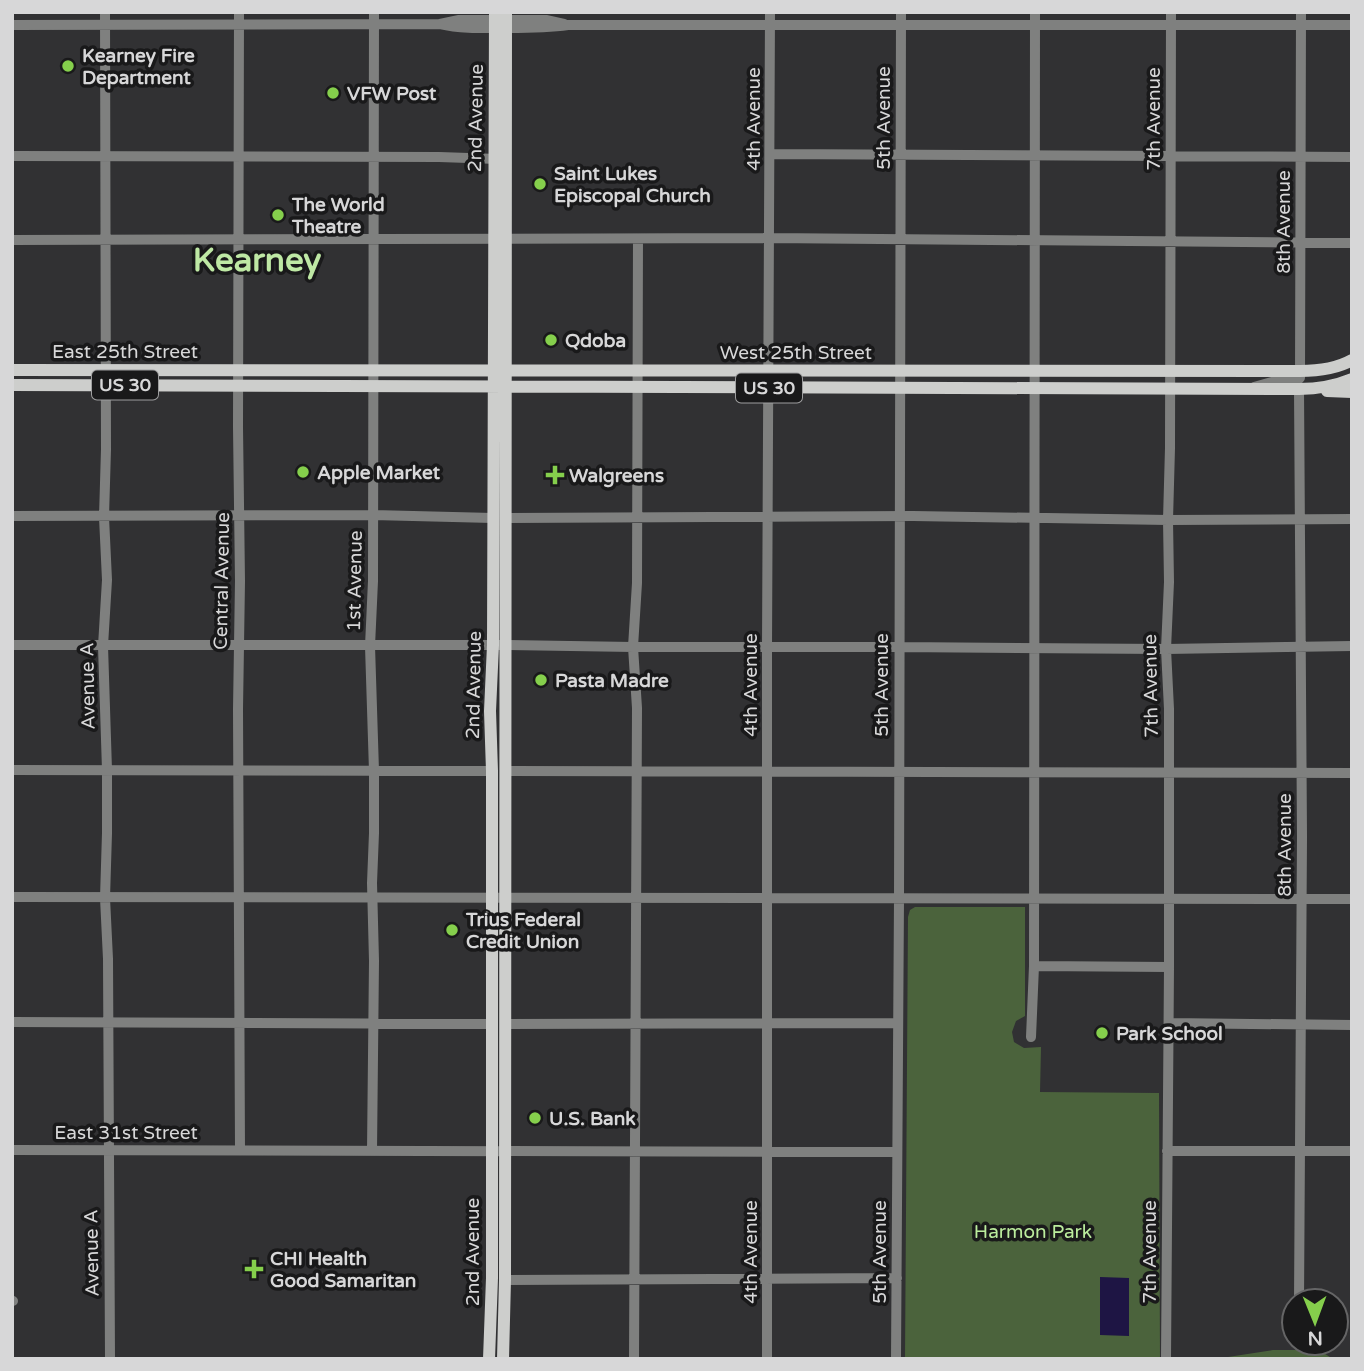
<svg xmlns="http://www.w3.org/2000/svg" width="1364" height="1371" font-family="'Varela Round',sans-serif">
	<rect width="100%" height="100%" fill="#313133"/>
	<path fill="#4b633c" d="M915,907H1025V1016L1016,1021L1012,1032L1014,1042L1024,1048L1041,1047L1040,1092L1159,1093L1160,1359H905L908,917L910,910Z
		M1273,1350H1319L1333,1359H1226L1228,1357Z"/>
	<path fill="#1e1544" d="M1100,1277L1129,1278V1336L1100,1335Z"/>
	<g fill="none" stroke-linecap="round" stroke-linejoin="round">
		<path stroke="#7f807f" stroke-width="10" d="M105,12L106,449L104,517L107,580L103,646L107,770V833L105,898L108,959L110,1359
			M239,12L238,427L240,581L238,709L240,1150
			M440,24L459,20H546L564,24
			M12,25L440,24C462,29 484,28 506,28C527,28 547,28 568,25H1352
			M770,154L1352,157
			M12,156L439,157L498,159
			M12,240L770,238L1352,243
			M1254,387L1275,381L1297,380L1300,378L1301,12
			M12,516L373,515L493,518
			M506,518L913,516L1168,520L1352,519
			M12,645H506L633,647H899L1166,649L1352,646
			M12,770L492,771
			M506,771L1352,773
			M12,897L1352,899
			M1034,966L1169,967
			M12,1022L491,1024
			M1169,1023L1352,1025
			M505,1024L897,1023
			M1031,1037L1034,966L1035,12
			M12,1150L897,1152
			M372,1151L374,961L372,883L374,833V771L370,646L373,581L374,12
			M1167,1151H1352
			M505,1280L897,1278
			M12,1301H13
			M1299,1301L1302,837L1299,389
			M634,1359L637,708L633,647L637,583L638,239
			M767,1359V647L770,12
			M896,1359L899,899L901,12
			M1166,1359L1169,967V709L1166,649L1169,582L1168,520L1170,448L1171,12"/>
		<path stroke="#cdcecc" stroke-width="12" d="M12,370L1300,371C1318,371 1336,369 1352,360
			M12,385L1299,389C1318,389 1335,386 1352,379
			M1327,391L1352,392
			M489,1359L492,1278V771L490,711L493,645L495,12
			M503,1359L505,1280L506,12"/>
	</g>
	<g fill="#85cf4c" stroke="#19191a" stroke-width="2.5">
		<circle cx="68" cy="66" r="7"/>
		<circle cx="333" cy="93" r="7"/>
		<circle cx="540" cy="184" r="7"/>
		<circle cx="278" cy="215" r="7"/>
		<circle cx="551" cy="340" r="7"/>
		<circle cx="303" cy="472" r="7"/>
		<path d="M551.5 464.5h7v7h7v7h-7v7h-7v-7h-7v-7h7z"/>
		<circle cx="541" cy="680" r="7"/>
		<circle cx="452" cy="930" r="7"/>
		<circle cx="1102" cy="1033" r="7"/>
		<circle cx="535" cy="1118" r="7"/>
		<path d="M250.5 1258.5h7v7h7v7h-7v7h-7v-7h-7v-7h7z"/>
	</g>
	<g text-anchor="middle" stroke-width="7" stroke-linejoin="round" paint-order="stroke">
		<g fill="#19191a" stroke="#9e9e9f" stroke-width="2">
			<rect x="92" y="370.5" width="66" height="29" rx="5"/>
			<rect x="736" y="373.5" width="66" height="29" rx="5"/>
		</g>
		<g font-size="18" font-weight="bold" fill="#d7d7d8">
			<text x="125" y="391">US 30</text>
			<text x="769" y="394">US 30</text>
		</g>
		<g font-size="19" font-weight="bold" fill="#d7d7d8" stroke="#19191a" text-anchor="start">
			<text x="82" y="62">Kearney Fire<tspan x="82" dy="22">Department</tspan></text>
			<text x="347" y="100">VFW Post</text>
			<text x="554" y="180">Saint Lukes<tspan x="554" dy="22">Episcopal Church</tspan></text>
			<text x="292" y="211">The World<tspan x="292" dy="22">Theatre</tspan></text>
			<text x="565" y="347">Qdoba</text>
			<text x="317" y="479">Apple Market</text>
			<text x="569" y="482">Walgreens</text>
			<text x="555" y="687">Pasta Madre</text>
			<text x="466" y="926">Trius Federal<tspan x="466" dy="22">Credit Union</tspan></text>
			<text x="1116" y="1040">Park School</text>
			<text x="549" y="1125">U.S. Bank</text>
			<text x="270" y="1265">CHI Health<tspan x="270" dy="22">Good Samaritan</tspan></text>
		</g>
		<g font-size="19" fill="#d7d7d8" stroke="#19191a">
			<text transform="translate(475 118) rotate(-89)" y="7">2nd Avenue</text>
			<text transform="translate(883 118) rotate(-90)" y="7">5th Avenue</text>
			<text transform="translate(753 119) rotate(-90)" y="7">4th Avenue</text>
			<text transform="translate(1153 119) rotate(-90)" y="7">7th Avenue</text>
			<text transform="translate(1283 222) rotate(-90)" y="7">8th Avenue</text>
			<text x="125" y="358">East 25th Street</text>
			<text x="796" y="359">West 25th Street</text>
			<text transform="translate(221 581) rotate(-89)" y="7">Central Avenue</text>
			<text transform="translate(354 581) rotate(-89)" y="7">1st Avenue</text>
			<text transform="translate(473 685) rotate(-89)" y="7">2nd Avenue</text>
			<text transform="translate(750 685) rotate(-90)" y="7">4th Avenue</text>
			<text transform="translate(881 685) rotate(-90)" y="7">5th Avenue</text>
			<text transform="translate(87 686) rotate(-91)" y="7">Avenue A</text>
			<text transform="translate(1150 686) rotate(-91)" y="7">7th Avenue</text>
			<text transform="translate(1284 845) rotate(-90)" y="7">8th Avenue</text>
			<text x="126" y="1139">East 31st Street</text>
			<text transform="translate(472 1252) rotate(-90)" y="7">2nd Avenue</text>
			<text transform="translate(750 1252) rotate(-90)" y="7">4th Avenue</text>
			<text transform="translate(879 1252) rotate(-90)" y="7">5th Avenue</text>
			<text transform="translate(1149 1252) rotate(-90)" y="7">7th Avenue</text>
			<text transform="translate(91 1253) rotate(-91)" y="7">Avenue A</text>
		</g>
		<g font-size="19" fill="#bbec9d" stroke="#19191a">
			<text x="1033" y="1238">Harmon Park</text>
		</g>
		<g font-size="33" font-weight="bold" fill="#bee8a4" stroke="#19191a">
			<text x="257" y="271">Kearney</text>
		</g>
	</g>
	<rect width="1364" height="1371" fill="none" stroke="#d7d7d8" stroke-width="28"/>
	<g transform="translate(1315 1322) rotate(179)"><circle r="33" fill="#19191a" stroke="#656566" stroke-width="2"/>
	<path d="M0-5L12 26L0 18L-12 26Z" fill="#85cf4c"/>
	<text y="-10" font-size="19" font-weight="bold" text-anchor="middle" fill="#d7d7d8">N</text>
	</g>
</svg>
